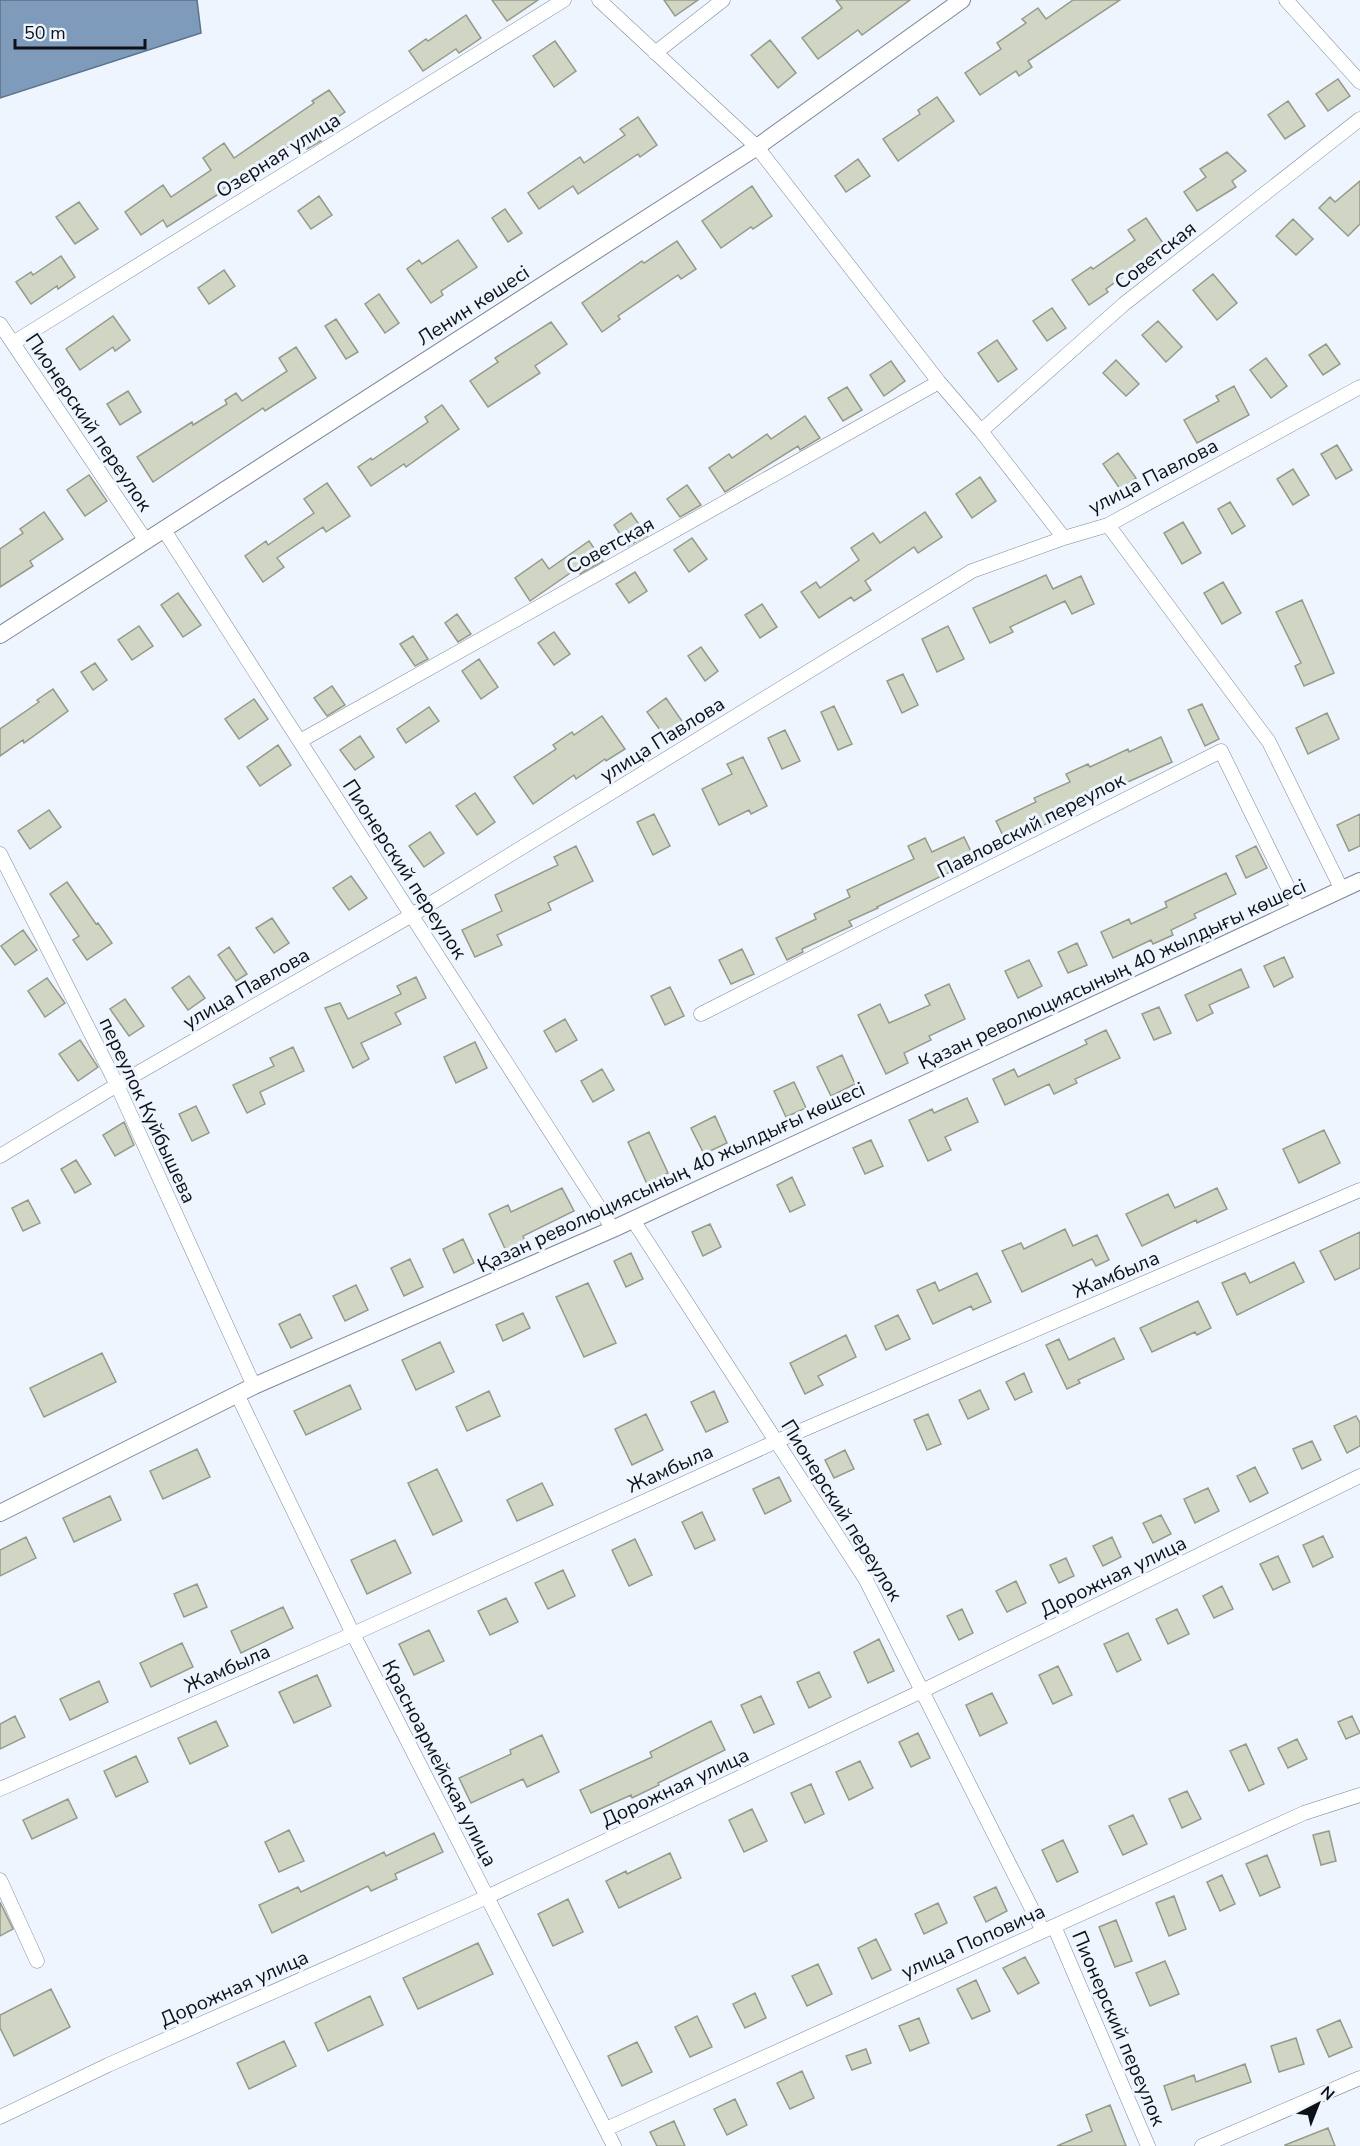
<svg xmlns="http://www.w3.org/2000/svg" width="1360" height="2146" font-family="'Nunito Sans',sans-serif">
	<rect width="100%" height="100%" fill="#eef5fe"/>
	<path fill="#7e9bbb" stroke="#5c728a" stroke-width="1.5" d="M0,0H197L201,33L0,98Z"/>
	<path fill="#d0d5c4" stroke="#959a89" stroke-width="1.5" d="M492,0H538L507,21Z
		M664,0H698L675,16Z
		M836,0H910L862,35L858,30L818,59L802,38L842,8Z
		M1073,0H1120L1028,61L1032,67L1019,76L1016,71L980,95L965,73L1001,49L997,43L1026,23L1022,19L1038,8L1046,19Z
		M466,15L481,38L459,53L456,49L423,71L409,51L426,39L428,41Z
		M770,40L796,73L778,88L751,55Z
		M555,41L576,71L554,87L533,56Z
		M1338,79L1350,96L1328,111L1316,94Z
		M329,90L345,112L315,133L321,141L307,149L300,139L261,165L260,163L219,192L220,193L167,227L163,220L141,235L125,212L163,185L171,197L211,170L203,158L224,143L234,158L314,103L312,101Z
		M937,97L954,121L898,161L883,139L920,114L918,110Z
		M1288,101L1305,126L1285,139L1268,115Z
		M638,117L657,145L640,157L638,154L578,194L573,186L539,209L528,193L580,157L584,163L625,135L620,129Z
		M1227,152L1246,171L1232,181L1236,187L1197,211L1184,192L1206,177L1200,169Z
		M858,159L870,176L846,192L835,176Z
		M1360,181V224L1348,236L1319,208L1330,197L1335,202Z
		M752,186L772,216L753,229L751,227L721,248L702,221Z
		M319,196L332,215L311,229L298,211Z
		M79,202L98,229L75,244L56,217Z
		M505,209L522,233L508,242L492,218Z
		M1146,218L1165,246L1106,289L1108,292L1089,305L1072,280L1091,267L1093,269L1135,240L1128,230Z
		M1293,219L1313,239L1296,255L1276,236Z
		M458,240L477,267L441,291L443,295L431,303L407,269L419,260L422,264Z
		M677,241L696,269L681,279L678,275L618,316L620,319L602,332L582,303L642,261L644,263Z
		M61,256L75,277L58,289L57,286L31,304L16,282L31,272L33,275Z
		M224,270L235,286L209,304L198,288Z
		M1213,274L1237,303L1217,320L1193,290Z
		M379,294L399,323L385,333L365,304Z
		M1052,308L1066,328L1047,341L1033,321Z
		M113,316L130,340L115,351L113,347L80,370L66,349Z
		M336,319L358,352L346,359L325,326Z
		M1158,321L1182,347L1166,362L1142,335Z
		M551,322L567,344L535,366L540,373L488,407L470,381L498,362L495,358Z
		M997,340L1017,369L998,382L978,353Z
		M1326,344L1340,364L1323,375L1309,355Z
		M296,347L316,378L265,411L263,408L153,482L137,457L192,422L193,425L227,404L225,400L236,393L242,401L287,371L279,358Z
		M1266,358L1287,386L1271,398L1250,370Z
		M1116,360L1139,384L1126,396L1103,373Z
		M891,361L905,381L884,396L870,375Z
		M1234,386L1249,415L1197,443L1184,420L1219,401L1216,396Z
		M847,387L862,410L843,421L828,398Z
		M128,391L141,412L120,425L107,404Z
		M442,405L459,429L406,467L404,464L371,486L358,467L371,458L372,460L428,422L425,417Z
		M805,416L820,438L800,450L798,446L725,492L709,468L729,454L732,458L767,434L771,439Z
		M1337,445L1352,470L1336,479L1321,454Z
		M1118,453L1136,478L1120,489L1103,464Z
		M1293,469L1309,495L1293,505L1277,479Z
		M89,475L107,501L85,516L67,490Z
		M980,477L996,501L972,518L956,494Z
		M327,483L350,516L326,532L323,527L277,558L284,567L263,582L245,556L266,541L268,545L314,513L304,499Z
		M687,485L701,505L680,517L667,499Z
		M1230,502L1245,526L1232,534L1218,509Z
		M44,512L63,539L30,561L33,566L0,587V549L23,533L20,529Z
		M925,512L942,537L918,553L914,547L865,581L871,590L854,601L851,597L819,618L801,592L816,582L820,588L859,560L851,548L873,533L880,543Z
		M631,513L647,536L628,546L614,525Z
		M1183,522L1201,553L1182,564L1164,533Z
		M692,538L707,559L689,572L674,550Z
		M589,541L603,561L580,574L576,569L530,601L515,578L542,559L549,569Z
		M635,572L647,591L629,603L616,584Z
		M1046,575L1053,589L1081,576L1094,604L1072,614L1065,601L1010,627L1013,632L990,643L973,608Z
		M1223,582L1241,613L1222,624L1204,593Z
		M178,593L201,625L183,637L161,605Z
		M1302,600L1334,673L1304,686L1295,666L1301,663L1276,612Z
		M762,604L777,627L760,638L745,615Z
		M457,614L471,634L458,642L445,623Z
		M139,626L153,646L132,660L118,640Z
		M948,626L964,659L937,672L922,639Z
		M554,632L570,654L554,665L538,643Z
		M413,636L428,659L415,666L400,644Z
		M701,647L718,671L705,681L688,656Z
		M479,659L498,687L481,699L462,671Z
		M95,663L107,680L93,690L81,672Z
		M903,674L918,705L902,713L887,681Z
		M332,686L345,705L327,716L314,698Z
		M53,689L68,711L24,743L23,740L0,756V729L39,702L37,700Z
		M666,698L684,724L665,737L647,712Z
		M254,699L268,719L239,739L225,719Z
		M1202,704L1219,739L1205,746L1188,710Z
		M834,706L852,744L838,750L821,712Z
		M429,707L439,721L406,743L397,729Z
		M1327,713L1339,739L1308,754L1296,728Z
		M602,716L625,749L606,761L605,759L576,779L574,775L533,804L514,777L556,749L553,745L572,732L574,735Z
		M785,730L800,761L782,769L768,738Z
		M360,736L374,757L355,770L340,750Z
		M1161,737L1172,762L1068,809L1069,812L1007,844L996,821L1036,802L1034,798L1070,782L1066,774L1088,764L1090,767L1128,749L1129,752Z
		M278,745L291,765L260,786L247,767Z
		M743,757L767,806L751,814L749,810L719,825L702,789L732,774L727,764Z
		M475,793L495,822L477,835L456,806Z
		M49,810L61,827L30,849L18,831Z
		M654,814L670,846L653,855L637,822Z
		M1360,814V846L1349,851L1337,825Z
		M430,832L444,853L424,867L409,846Z
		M964,837L975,860L877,907L878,908L849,921L852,926L802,949L803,952L787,960L776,938L816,919L814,914L850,897L847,890L914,859L908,846L925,838L932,852Z
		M576,846L593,881L548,903L551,910L497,935L502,945L475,957L462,930L502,911L495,895L558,865L554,857Z
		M1256,846L1267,868L1246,878L1236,856Z
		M1226,873L1236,894L1194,914L1196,918L1171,930L1173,935L1153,944L1151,940L1113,958L1101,932L1129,919L1131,924L1167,907L1165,902Z
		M351,876L367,898L349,910L333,888Z
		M67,882L96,924L98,923L112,943L87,960L73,940L79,936L50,894Z
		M272,918L289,943L274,953L256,928Z
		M23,930L37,950L15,965L1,946Z
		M1077,943L1087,965L1068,973L1058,952Z
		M229,947L247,974L236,981L218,955Z
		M742,949L754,974L731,984L719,960Z
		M1284,957L1293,977L1274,987L1264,966Z
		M1029,960L1042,986L1018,998L1005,971Z
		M1241,969L1249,987L1209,1005L1213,1013L1197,1021L1185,995Z
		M189,976L205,998L188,1010L172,988Z
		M416,977L426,998L395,1013L401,1024L361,1043L369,1059L353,1068L325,1008L340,1003L348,1019L401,994L397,986Z
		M47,978L65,1003L45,1017L28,991Z
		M949,984L965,1019L929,1036L931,1040L904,1053L908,1063L886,1074L858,1015L880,1004L889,1023L930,1005L925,995Z
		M670,987L684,1016L665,1025L651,996Z
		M125,999L144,1026L129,1036L110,1009Z
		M1159,1007L1171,1033L1154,1040L1142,1014Z
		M565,1019L577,1040L556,1052L544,1031Z
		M1106,1030L1120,1058L1075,1079L1077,1083L1054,1094L1049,1084L1005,1105L993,1079L1014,1069L1018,1077L1087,1044L1085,1040Z
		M80,1040L98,1067L78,1081L59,1054Z
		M475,1042L487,1068L456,1083L444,1057Z
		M293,1047L304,1071L260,1092L265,1104L247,1113L233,1085L274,1066L270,1058Z
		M842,1055L855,1084L831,1096L817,1067Z
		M602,1069L614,1090L593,1102L581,1081Z
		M794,1082L806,1108L786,1117L774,1091Z
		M967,1098L978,1122L945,1137L951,1150L928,1161L909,1120L932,1109L934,1113Z
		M196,1106L209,1133L192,1141L179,1114Z
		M715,1116L727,1143L704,1154L691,1128Z
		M124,1122L134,1145L115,1156L103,1135Z
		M1324,1130L1340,1163L1299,1183L1283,1149Z
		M649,1132L668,1173L647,1184L628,1142Z
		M871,1140L883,1166L865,1174L853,1148Z
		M76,1160L91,1184L75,1193L61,1169Z
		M792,1177L805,1205L790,1212L777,1185Z
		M562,1188L574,1211L523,1236L526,1244L507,1253L489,1214L508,1205L511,1212Z
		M1217,1188L1227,1209L1197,1223L1196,1220L1142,1246L1126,1214L1168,1194L1175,1208Z
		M28,1200L40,1223L23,1231L12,1208Z
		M710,1224L721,1247L703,1256L692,1232Z
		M1065,1229L1073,1246L1097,1235L1109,1260L1096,1266L1092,1259L1022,1292L1002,1251L1021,1243L1024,1249Z
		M1360,1232V1268L1335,1280L1320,1251Z
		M463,1239L474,1263L454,1273L443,1249Z
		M631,1253L643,1279L626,1287L614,1261Z
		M410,1259L423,1287L404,1296L391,1268Z
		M1294,1262L1304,1282L1237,1315L1222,1283L1245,1273L1250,1283Z
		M977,1273L991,1302L973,1310L971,1306L933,1324L917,1290L935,1282L939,1291Z
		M588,1283L616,1343L584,1357L556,1297Z
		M356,1285L368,1310L345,1321L333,1296Z
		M1198,1301L1211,1328L1197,1335L1195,1332L1152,1352L1140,1328Z
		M523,1313L530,1328L503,1341L496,1325Z
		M300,1314L312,1338L291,1348L279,1324Z
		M898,1315L910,1339L886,1350L875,1326Z
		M846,1335L856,1357L818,1376L823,1385L805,1394L790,1363Z
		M1114,1338L1124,1359L1078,1380L1080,1383L1067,1389L1046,1345L1059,1339L1069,1360Z
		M440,1342L454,1372L416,1390L402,1360Z
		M102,1353L116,1382L44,1417L30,1388Z
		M1024,1373L1032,1392L1015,1400L1006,1382Z
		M350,1385L361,1409L306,1435L294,1411Z
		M980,1390L989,1409L968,1419L959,1400Z
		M489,1391L500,1416L467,1431L456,1407Z
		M714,1391L728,1422L706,1432L691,1402Z
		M646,1414L663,1450L632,1465L615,1429Z
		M928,1414L941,1444L927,1450L914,1420Z
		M1356,1416L1360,1423V1446L1347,1453L1334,1426Z
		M1312,1441L1321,1460L1302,1469L1293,1449Z
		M197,1449L210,1477L163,1499L150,1471Z
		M845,1450L854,1469L834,1478L825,1460Z
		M1255,1467L1268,1493L1250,1502L1237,1476Z
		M437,1469L462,1521L433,1535L408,1483Z
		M779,1477L791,1501L765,1514L753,1489Z
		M542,1483L553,1505L517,1521L507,1500Z
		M1208,1488L1219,1511L1195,1523L1184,1499Z
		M110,1496L121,1520L74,1542L63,1518Z
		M702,1512L715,1540L695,1549L682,1522Z
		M1161,1515L1171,1534L1153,1543L1143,1523Z
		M1323,1536L1333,1557L1313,1567L1303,1545Z
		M26,1537L36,1558L0,1576V1550Z
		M1112,1537L1121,1557L1103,1566L1093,1546Z
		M635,1539L652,1575L629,1586L612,1550Z
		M395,1540L411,1573L367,1594L351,1560Z
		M1278,1556L1290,1582L1273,1590L1260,1564Z
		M1066,1558L1074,1576L1059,1583L1050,1565Z
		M563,1570L575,1596L548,1609L535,1583Z
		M1016,1581L1026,1603L1007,1612L996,1591Z
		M197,1584L207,1607L184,1617L174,1594Z
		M1222,1586L1233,1609L1214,1618L1203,1596Z
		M506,1598L518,1622L490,1635L478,1611Z
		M283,1607L293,1628L241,1653L231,1631Z
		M962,1609L973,1633L959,1640L947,1616Z
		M1177,1609L1189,1634L1168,1644L1156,1619Z
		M429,1630L444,1661L414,1675L399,1644Z
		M1128,1633L1141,1660L1117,1672L1104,1644Z
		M879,1639L894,1671L868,1683L854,1652Z
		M182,1643L193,1667L151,1687L140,1663Z
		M1058,1666L1072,1695L1053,1704L1039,1675Z
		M819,1672L831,1697L809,1708L797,1682Z
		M317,1675L331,1706L294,1723L279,1692Z
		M99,1681L108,1702L70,1720L60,1699Z
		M992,1693L1007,1723L980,1736L966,1705Z
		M761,1696L774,1724L754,1733L741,1705Z
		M15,1716L25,1737L0,1749V1724Z
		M1352,1716L1360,1733L1346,1739L1338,1722Z
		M216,1721L228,1746L190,1764L178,1738Z
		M711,1721L725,1750L658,1783L659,1785L632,1798L631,1795L591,1813L580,1790L652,1757L650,1752Z
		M918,1733L930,1758L911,1767L899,1742Z
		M542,1735L559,1772L527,1787L523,1779L471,1803L459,1778L511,1754L510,1750Z
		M1297,1739L1307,1759L1288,1768L1278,1748Z
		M1246,1744L1264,1784L1249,1791L1230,1751Z
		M136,1756L148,1782L116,1797L104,1771Z
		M860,1761L873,1788L849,1800L836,1772Z
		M811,1784L824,1814L805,1823L791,1793Z
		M1187,1791L1201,1819L1182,1828L1169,1799Z
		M68,1799L77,1818L32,1839L23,1820Z
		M752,1809L767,1841L744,1852L729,1820Z
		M1133,1815L1147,1844L1123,1855L1109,1826Z
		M289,1830L304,1861L279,1872L265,1842Z
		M1329,1831L1336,1861L1321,1865L1313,1835Z
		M434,1833L443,1852L395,1874L397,1879L371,1891L368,1886L272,1933L259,1905L298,1887L301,1892L384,1852L386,1856Z
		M1063,1840L1078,1872L1057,1882L1042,1850Z
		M670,1853L681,1878L619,1908L606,1881L626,1871L627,1874Z
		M1267,1855L1280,1887L1260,1896L1246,1864Z
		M1222,1875L1235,1904L1220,1911L1207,1882Z
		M996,1887L1007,1911L986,1922L974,1897Z
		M1174,1896L1186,1929L1169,1936L1156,1903Z
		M568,1899L583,1932L553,1946L538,1914Z
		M0,1902L13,1929L0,1936Z
		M938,1903L947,1923L924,1934L915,1914Z
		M1116,1920L1132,1961L1115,1967L1099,1927Z
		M876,1939L891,1970L872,1979L858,1948Z
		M478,1943L493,1974L418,2009L403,1978Z
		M1025,1957L1039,1983L1018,1994L1003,1968Z
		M1165,1961L1179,1994L1150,2006L1136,1973Z
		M818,1964L832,1994L807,2006L792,1976Z
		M976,1980L990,2011L972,2019L957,1989Z
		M51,1989L70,2027L14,2056L0,2028V2015Z
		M755,1993L766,2018L745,2028L733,2004Z
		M370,1996L383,2025L328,2051L315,2023Z
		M697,2016L712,2047L690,2057L675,2027Z
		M919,2018L929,2043L910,2051L899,2026Z
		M1340,2020L1352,2047L1329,2057L1317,2030Z
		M1296,2038L1304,2064L1279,2072L1271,2046Z
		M284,2041L296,2066L249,2089L237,2063Z
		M637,2042L652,2072L622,2086L608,2056Z
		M866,2049L871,2063L852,2070L846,2056Z
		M1245,2064L1251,2082L1172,2110L1164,2086L1194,2075L1196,2082Z
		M802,2071L814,2098L790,2109L777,2083Z
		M735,2099L747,2125L727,2135L714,2109Z
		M1110,2105L1126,2146H1057L1092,2131L1086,2115Z
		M674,2121L685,2146H657L650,2132Z
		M1328,2128L1335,2146H1285V2145Z"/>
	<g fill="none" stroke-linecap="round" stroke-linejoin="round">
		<defs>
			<path id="minor" d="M599,0L757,147L939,382L981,431L1064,538
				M1286,0L1360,82
				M655,53L723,0
				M0,324L146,541
				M13,343L564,0
				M981,431L1124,304L1360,119
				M1108,525L1269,742L1342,890
				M164,530L613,1229
				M300,741L939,382
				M0,854L117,1085L254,1386
				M701,1014L1221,751L1299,910
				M0,1156L117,1085L412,915L972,571L1064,538L1108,525L1360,387
				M633,1220L866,1580L1043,1931
				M237,1394L353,1634L614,2146
				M0,1789L353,1634L777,1441L1360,1190
				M0,1880L37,1961
				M1054,1926L1148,2146
				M0,2117L108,2065L487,1897L922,1691L1360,1476
				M606,2129L1304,1813L1360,1795
				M1202,2146L1360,2078"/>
			<path id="tertiary" d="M0,635L757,147L962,0
				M0,1513L254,1386L613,1229L1360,881"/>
		</defs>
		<use href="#minor" stroke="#7d8896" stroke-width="15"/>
		<use href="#tertiary" stroke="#7d8896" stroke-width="18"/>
		<use href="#minor" stroke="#fff" stroke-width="14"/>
		<use href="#tertiary" stroke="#fff" stroke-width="16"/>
	</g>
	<g text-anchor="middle" stroke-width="6" stroke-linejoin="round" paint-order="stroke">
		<g font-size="20" fill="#0e1217" stroke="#eef5fe">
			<text transform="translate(278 155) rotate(-32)" y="7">Озерная улица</text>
			<text transform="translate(1155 255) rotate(-38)" y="7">Советская</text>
			<text transform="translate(473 305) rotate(-33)" y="7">Ленин көшесі</text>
			<text transform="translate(89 422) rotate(56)" y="7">Пионерский переулок</text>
			<text transform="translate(1153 476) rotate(-27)" y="7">улица Павлова</text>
			<text transform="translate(610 545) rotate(-29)" y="7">Советская</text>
			<text transform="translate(662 739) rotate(-32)" y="7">улица Павлова</text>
			<text transform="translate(1031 825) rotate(-27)" y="7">Павловский переулок</text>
			<text transform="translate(405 869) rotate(57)" y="7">Пионерский переулок</text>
			<text transform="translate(1112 974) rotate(-25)" y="7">Қазан революциясының 40 жылдығы көшесі</text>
			<text transform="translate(246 988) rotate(-30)" y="7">улица Павлова</text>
			<text transform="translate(148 1110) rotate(65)" y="7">переулок Куйбышева</text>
			<text transform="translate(671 1177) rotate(-25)" y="7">Қазан революциясының 40 жылдығы көшесі</text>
			<text transform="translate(1116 1274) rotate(-23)" y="7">Жамбыла</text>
			<text transform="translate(670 1468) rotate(-24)" y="7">Жамбыла</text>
			<text transform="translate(842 1510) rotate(58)" y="7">Пионерский переулок</text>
			<text transform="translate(1113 1576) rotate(-26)" y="7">Дорожная улица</text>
			<text transform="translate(227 1668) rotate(-24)" y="7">Жамбыла</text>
			<text transform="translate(440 1763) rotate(63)" y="7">Красноармейская улица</text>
			<text transform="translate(675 1787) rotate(-25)" y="7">Дорожная улица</text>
			<text transform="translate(973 1941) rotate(-24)" y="7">улица Поповича</text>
			<text transform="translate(234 1988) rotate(-24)" y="7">Дорожная улица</text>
			<text transform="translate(1119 2028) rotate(67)" y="7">Пионерский переулок</text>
		</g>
	</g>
	<g transform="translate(1318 2104) rotate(42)" stroke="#eef5fe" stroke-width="4.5" paint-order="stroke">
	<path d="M0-4.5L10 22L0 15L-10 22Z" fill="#0e1217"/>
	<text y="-9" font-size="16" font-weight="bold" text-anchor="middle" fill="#0e1217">N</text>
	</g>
	<path d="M15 39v9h130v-9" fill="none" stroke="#0e1217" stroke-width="3"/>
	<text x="24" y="39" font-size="18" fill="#0e1217" stroke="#eef5fe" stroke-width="4.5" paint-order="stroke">50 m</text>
</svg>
